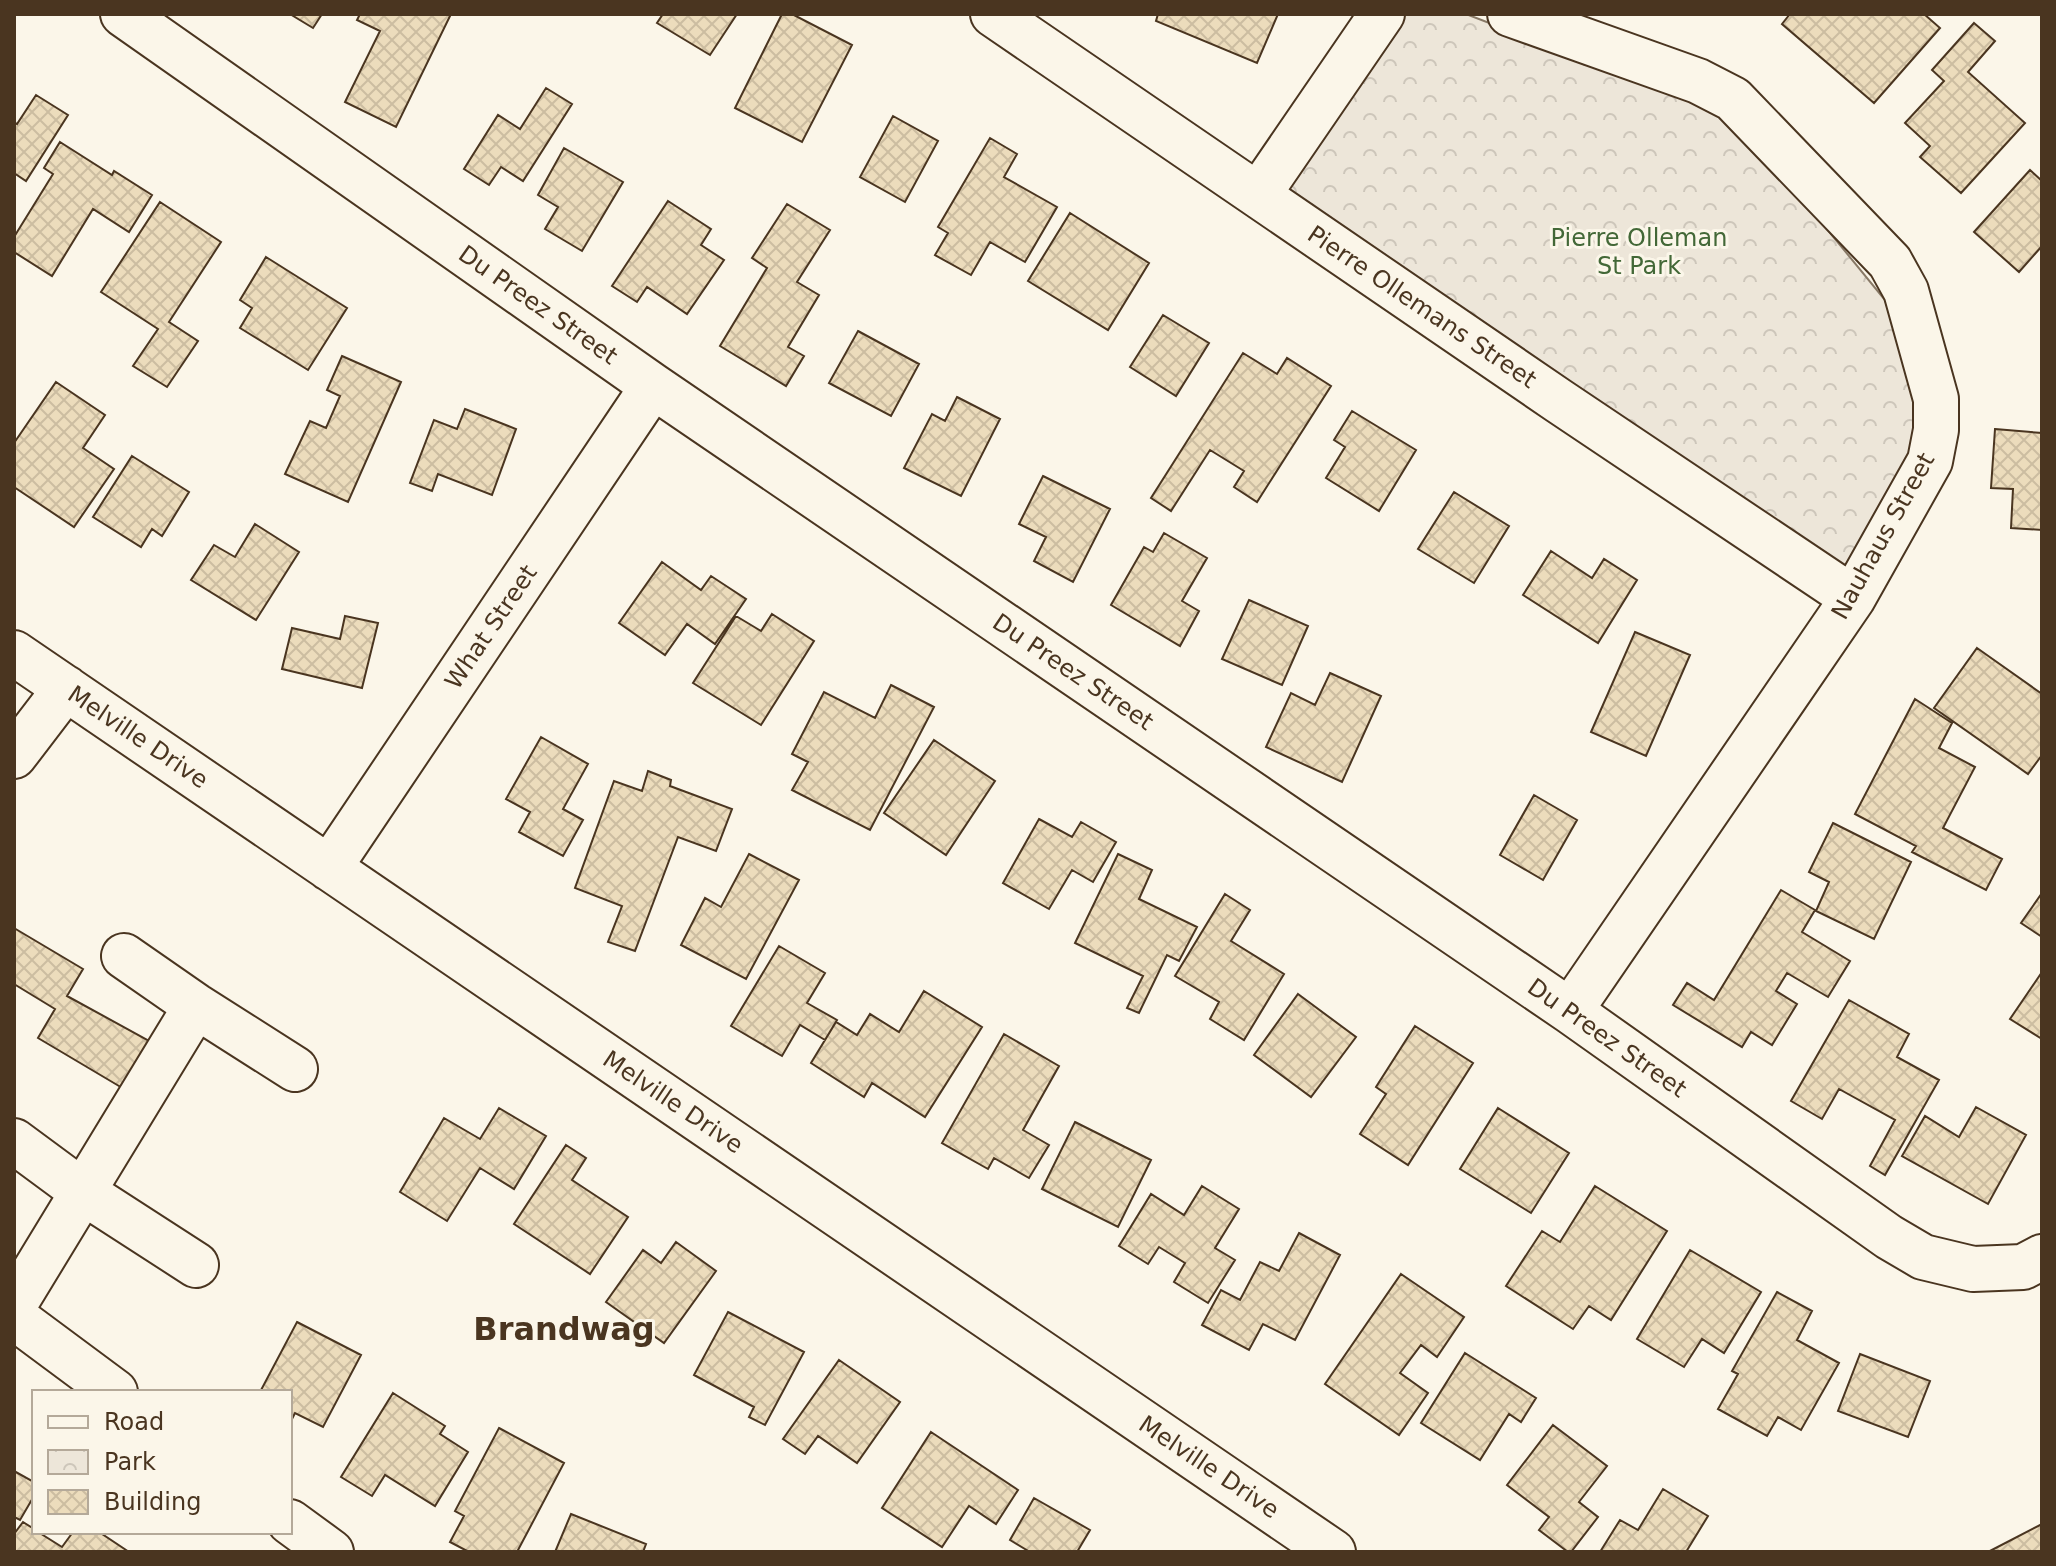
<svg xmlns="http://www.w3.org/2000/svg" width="2056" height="1566" font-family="'DejaVu Sans',sans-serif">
	<defs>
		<pattern id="park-crowns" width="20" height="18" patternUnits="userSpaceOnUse" patternTransform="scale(2)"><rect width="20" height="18" fill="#ede6d9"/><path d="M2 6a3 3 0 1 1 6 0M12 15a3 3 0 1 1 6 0" fill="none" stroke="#cdc6ba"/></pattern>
		<pattern id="building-cross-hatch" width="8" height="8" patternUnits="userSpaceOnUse" patternTransform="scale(2)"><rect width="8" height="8" fill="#ecdcbc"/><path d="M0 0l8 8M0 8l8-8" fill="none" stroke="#ccbda1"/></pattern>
	</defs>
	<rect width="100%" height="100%" fill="#fbf6e9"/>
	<path fill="url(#park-crowns)" stroke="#887966" stroke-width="2" d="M1401,14H1466L1736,118L1885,300L1924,429L1842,590L1270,199Z"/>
	<path fill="url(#building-cross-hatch)" stroke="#4a3520" stroke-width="2" d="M290,14H322L313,28Z
		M360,14H451L396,127L345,102L380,31L357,20Z
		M663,14H737L710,55L657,23Z
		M782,14H792L852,45L802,142L735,108Z
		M1158,14H1278L1257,63L1156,21Z
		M1790,14H1924L1940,28L1874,103L1782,24Z
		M1974,23L1995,41L1968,72L2025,123L1961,193L1920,157L1930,146L1905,123L1944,81L1932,70Z
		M546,88L572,104L523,181L501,167L489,185L464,169L498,115L520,129Z
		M36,95L68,115L26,181L14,173V122L17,124Z
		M893,116L938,141L905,202L860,177Z
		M990,138L1017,154L1004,177L1057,207L1025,262L990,242L971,275L935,255L948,233L938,227Z
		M60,142L112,175L114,171L152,195L129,232L93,209L52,276L14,252V237L53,174L44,168Z
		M564,148L623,182L582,251L545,229L558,207L538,195Z
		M2030,170L2042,181V246L2019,272L1974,232Z
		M668,201L711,229L701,245L724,260L687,314L647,287L637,302L612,286Z
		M160,202L221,242L169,322L198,341L167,387L133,366L158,329L101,292Z
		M787,204L830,230L797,282L819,295L788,347L804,356L786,386L720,346L767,268L752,258Z
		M1070,213L1149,263L1108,330L1028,281Z
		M266,257L347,308L308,370L240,328L252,308L240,300Z
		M1163,315L1209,343L1176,396L1130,367Z
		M858,331L919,364L891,416L829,383Z
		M1243,353L1277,374L1287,358L1331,386L1257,502L1234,487L1244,471L1210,450L1171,511L1151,498Z
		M342,356L401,382L348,502L285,474L310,421L326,428L340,396L327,390Z
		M56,382L105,415L83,448L114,469L74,527L14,487V443Z
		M957,397L1000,419L961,496L904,468L932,414L945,421Z
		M465,409L516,429L492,495L438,474L432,491L410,483L434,420L457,429Z
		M1352,411L1416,450L1379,511L1326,478L1345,447L1334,440Z
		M1995,429L2042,433V530L2011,528L2013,489L1991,488Z
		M132,456L189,492L162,536L152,529L141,547L93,517Z
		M1043,476L1110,509L1073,582L1034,561L1046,537L1019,524Z
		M1454,492L1509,526L1474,583L1418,549Z
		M255,524L299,552L256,620L191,580L214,545L235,557Z
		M1164,533L1207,558L1182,601L1199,611L1180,646L1111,605L1144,547L1153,552Z
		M1551,551L1592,578L1604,559L1637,580L1598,643L1523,595Z
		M662,562L701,590L711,576L746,599L715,644L687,624L665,655L619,623Z
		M1249,600L1308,626L1282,685L1222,659Z
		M772,614L814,641L761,725L693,683L736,616L761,631Z
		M345,616L378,623L362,688L282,669L292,628L340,639Z
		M1635,632L1690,655L1646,756L1591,732Z
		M1977,648L2042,694V755L2028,774L1934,708Z
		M1330,673L1381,696L1342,782L1266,747L1291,693L1315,705Z
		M891,685L934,707L870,830L792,790L808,762L792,754L824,692L875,718Z
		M1915,699L1952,723L1939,748L1975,767L1943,828L2002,859L1986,890L1912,852L1916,846L1855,814Z
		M541,737L588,764L563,809L583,820L563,856L519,832L530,812L506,799Z
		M934,740L995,781L946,855L884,813Z
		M648,771L671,780L670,786L732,809L716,851L678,837L635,951L608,942L622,906L575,888L614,781L642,791Z
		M1534,795L1577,820L1543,880L1500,855Z
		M1039,819L1072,837L1081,822L1116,842L1093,882L1072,870L1049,909L1003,883Z
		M1833,823L1911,862L1874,939L1816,911L1829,882L1809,872Z
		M749,854L799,880L746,979L681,945L705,898L721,907Z
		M1118,854L1152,870L1139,899L1197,927L1179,961L1167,955L1139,1013L1127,1008L1143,976L1075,943Z
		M1781,890L1815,910L1802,932L1850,961L1828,997L1787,973L1776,991L1797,1004L1772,1045L1751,1032L1742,1047L1673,1005L1687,983L1714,1000Z
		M2042,893V937L2021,923Z
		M1225,894L1250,910L1231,941L1284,974L1244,1040L1210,1019L1219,1002L1175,976Z
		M14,928L83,969L67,996L153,1043L124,1089L38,1038L55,1009L14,984Z
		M779,946L825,973L807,1003L837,1020L825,1040L800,1025L782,1056L731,1026Z
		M2042,972V1039L2010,1019Z
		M924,991L982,1027L925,1117L872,1083L864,1097L811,1063L836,1022L857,1035L870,1014L899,1032Z
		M1298,994L1356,1037L1311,1097L1254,1055Z
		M1849,1000L1909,1034L1897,1057L1939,1080L1885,1175L1870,1166L1895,1120L1839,1089L1822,1119L1791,1101Z
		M1415,1026L1473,1063L1408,1165L1360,1134L1386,1094L1376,1087Z
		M1004,1034L1059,1066L1023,1130L1049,1145L1029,1178L994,1158L988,1169L942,1143Z
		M1976,1107L2026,1135L1988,1204L1902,1156L1925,1116L1959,1137Z
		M499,1108L546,1136L514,1189L480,1168L447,1221L400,1192L444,1118L480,1139Z
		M1498,1108L1569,1153L1531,1213L1460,1169Z
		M1075,1122L1151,1160L1118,1227L1042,1189Z
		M566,1145L586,1158L572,1180L628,1217L590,1274L514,1224Z
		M1202,1186L1239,1209L1215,1248L1235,1260L1208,1303L1174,1282L1185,1263L1159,1247L1148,1264L1119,1246L1151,1194L1184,1215Z
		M1595,1186L1667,1231L1611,1320L1589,1306L1573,1329L1506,1286L1542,1231L1560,1242Z
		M1299,1233L1340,1255L1295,1340L1263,1324L1249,1350L1202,1325L1221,1290L1240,1300L1260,1262L1279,1271Z
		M676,1242L716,1271L664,1343L606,1302L643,1250L661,1263Z
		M1690,1250L1761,1292L1724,1353L1702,1339L1684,1367L1637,1339Z
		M1401,1274L1464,1317L1437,1357L1421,1345L1400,1373L1428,1393L1399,1435L1325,1384Z
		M1777,1292L1812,1311L1797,1340L1839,1363L1801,1430L1778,1417L1767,1436L1718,1409L1738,1374L1732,1371Z
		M728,1312L804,1352L765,1425L749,1417L754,1407L694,1375Z
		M297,1322L361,1355L323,1427L295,1413L290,1423V1392H260Z
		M1465,1353L1536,1398L1521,1422L1509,1414L1480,1460L1421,1423Z
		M1860,1354L1930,1381L1908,1437L1838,1411Z
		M839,1360L900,1402L857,1463L818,1436L805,1454L783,1439Z
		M393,1393L445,1426L440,1434L468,1452L435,1506L385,1475L372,1496L341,1477Z
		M1553,1425L1607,1466L1579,1502L1598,1517L1571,1552H1568L1539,1530L1549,1517L1507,1485Z
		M499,1428L564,1463L517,1552H469L450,1542L464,1516L455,1511Z
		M931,1432L1018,1490L996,1524L969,1506L942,1547L882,1508Z
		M14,1471L34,1482V1496L20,1520L14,1517Z
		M1663,1489L1708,1516L1686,1552H1600L1620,1520L1638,1530Z
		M1034,1498L1090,1530L1077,1552H1030L1010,1540Z
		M571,1514L646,1544L643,1552H555Z
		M23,1522L34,1529V1532H38L62,1547L73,1532H99L129,1552H14V1534Z
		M2042,1524V1552H1988Z"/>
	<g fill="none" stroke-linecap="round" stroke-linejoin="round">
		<defs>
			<path id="minor" d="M123,14L653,386L1570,1011L1889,1237L1923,1257L1973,1269L2023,1267L2042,1257
				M993,14L1559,401L1853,598
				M1510,14L1698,81L1733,99L1890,262L1906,291L1936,399V430L1930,461L1853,598L1570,1011
				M1258,195L1382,14
				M14,653L1333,1552
				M14,756L66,688
				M329,868L653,386
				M124,956L196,1006L295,1069
				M14,1141L83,1192L196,1265
				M14,1305L196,1006
				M14,1317L115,1392
				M290,1522L331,1552"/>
		</defs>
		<use href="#minor" stroke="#4a3520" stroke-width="48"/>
		<use href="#minor" stroke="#fbf6e9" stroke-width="44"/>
	</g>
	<g text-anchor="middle" stroke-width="6" stroke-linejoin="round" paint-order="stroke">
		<g font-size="24" fill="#436837" stroke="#fbf6e9">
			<text x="1639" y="246">Pierre Olleman<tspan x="1639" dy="28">St Park</tspan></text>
		</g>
		<g font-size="24" fill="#4a3520" stroke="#fbf6e9">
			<text transform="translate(538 305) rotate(35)" y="8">Du Preez Street</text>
			<text transform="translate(1422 307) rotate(34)" y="8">Pierre Ollemans Street</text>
			<text transform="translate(1883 536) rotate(-61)" y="8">Nauhaus Street</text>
			<text transform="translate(491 627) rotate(-56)" y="8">What Street</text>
			<text transform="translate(1073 672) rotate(34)" y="8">Du Preez Street</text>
			<text transform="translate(138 737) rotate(34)" y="8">Melville Drive</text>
			<text transform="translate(1607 1038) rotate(35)" y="8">Du Preez Street</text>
			<text transform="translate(673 1102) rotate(34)" y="8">Melville Drive</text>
			<text transform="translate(1209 1467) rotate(34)" y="8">Melville Drive</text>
		</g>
		<g font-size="32" font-weight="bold" fill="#4a3520" stroke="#fbf6e9">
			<text x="564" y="1340">Brandwag</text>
		</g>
	</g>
	<rect width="2056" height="1566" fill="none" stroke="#4a3520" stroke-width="32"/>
	<rect x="32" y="1390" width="260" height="144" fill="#fbf6e9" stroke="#b4a999" stroke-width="2"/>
	<rect x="48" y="1416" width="40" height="12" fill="#fbf6e9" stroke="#b4a999" stroke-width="2"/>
	<text x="104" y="1430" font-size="24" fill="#4a3520">Road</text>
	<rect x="48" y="1450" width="40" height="24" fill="url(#park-crowns)" stroke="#b4a999" stroke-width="2"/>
	<text x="104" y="1470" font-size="24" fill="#4a3520">Park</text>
	<rect x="48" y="1490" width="40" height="24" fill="url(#building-cross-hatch)" stroke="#b4a999" stroke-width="2"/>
	<text x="104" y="1510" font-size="24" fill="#4a3520">Building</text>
</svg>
